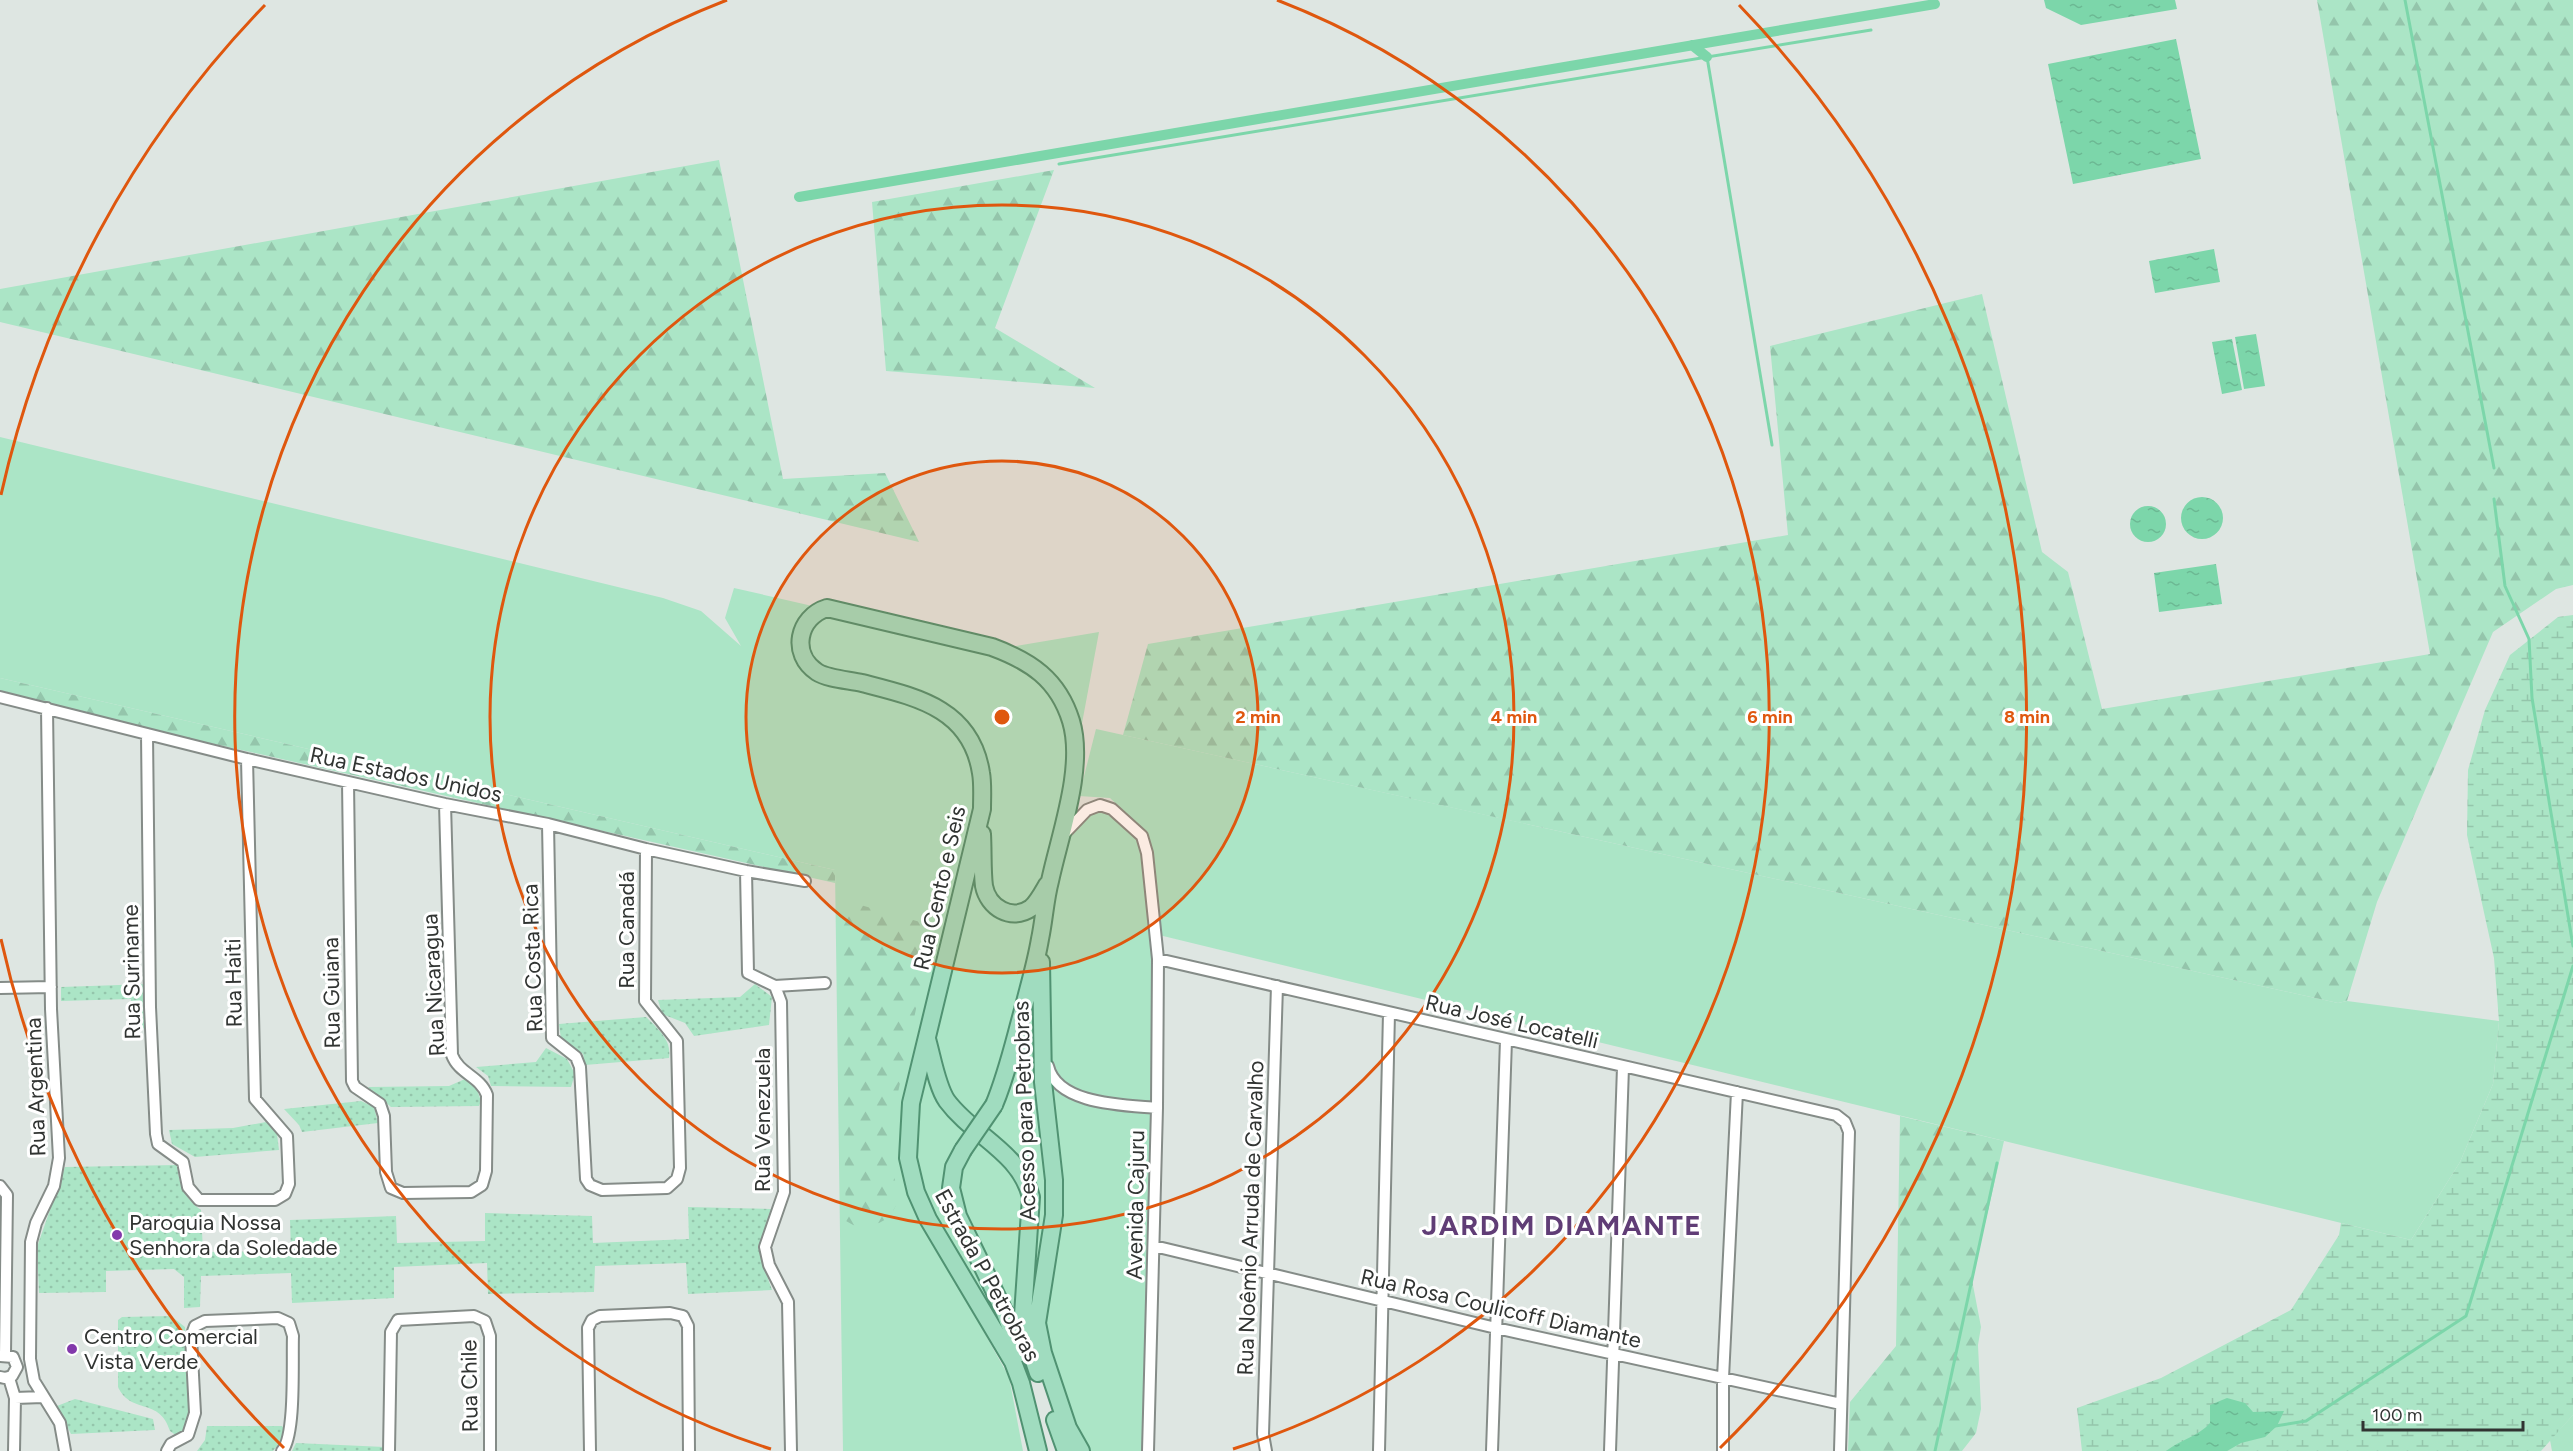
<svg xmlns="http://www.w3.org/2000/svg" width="2573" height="1451" font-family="Figtree,sans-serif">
	<defs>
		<pattern id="forest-firs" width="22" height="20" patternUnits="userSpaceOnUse" patternTransform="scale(1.5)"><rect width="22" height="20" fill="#abe5c6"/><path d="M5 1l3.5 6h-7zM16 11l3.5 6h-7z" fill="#94c5ab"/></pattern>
		<pattern id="wetland-marsh" width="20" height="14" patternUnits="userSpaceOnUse" patternTransform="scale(1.5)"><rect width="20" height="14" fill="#abe5c6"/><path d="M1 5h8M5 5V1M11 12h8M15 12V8" fill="none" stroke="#94c5ab"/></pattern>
		<pattern id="park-dots" width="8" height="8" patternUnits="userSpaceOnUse" patternTransform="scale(1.5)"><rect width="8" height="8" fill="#abe5c6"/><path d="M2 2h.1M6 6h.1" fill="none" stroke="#94c5ab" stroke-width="1.8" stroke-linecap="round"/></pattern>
		<pattern id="water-ripples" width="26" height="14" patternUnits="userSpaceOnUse" patternTransform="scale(1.5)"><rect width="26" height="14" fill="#7cd6aa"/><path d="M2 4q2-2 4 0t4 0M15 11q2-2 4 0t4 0" fill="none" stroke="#6cb893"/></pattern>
	</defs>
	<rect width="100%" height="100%" fill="#dee6e2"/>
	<path fill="#abe5c6" d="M0,437L663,598L701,611L741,646L725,618L734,588L992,647L1016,646L1099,632L1061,836L1100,805L1142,836L1150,868L1146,832L1110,798L1079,796L1096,729L2338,1003L2347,1001L2499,1021L2493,1084L2460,1162L2411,1240L1159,935L1148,1451H1086L1045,1359L1016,1341L925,1226L1009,1377L1023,1451H843L835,870L0,678Z
		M2573,1415V1451H2552L2550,1440Z"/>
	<path fill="url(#forest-firs)" d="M2317,0H2573V585L2556,589L2493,632L2377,902L2347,1001L2338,1003L1123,735L1148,644L1788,535L1770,346L1982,294L2042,552L2068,572L2102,709L2430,654Z
		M719,160L783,479L885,473L919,542L0,322V289Z
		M1054,170L995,328L1095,388L886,371L872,202Z
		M0,678L835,870V883L201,741L0,692Z
		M850,902L927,924L930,931L924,972L886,1148L896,1184V1205L890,1217L879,1223L855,1226L846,1221L839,908L842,904Z
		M1900,1116L2004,1141L1972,1280L1981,1327L1978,1345L1981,1409L1976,1433L1962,1451H1848L1850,1402L1896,1346Z"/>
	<path fill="url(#wetland-marsh)" d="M2573,615V1415L2541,1451H2082L2077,1408L2161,1378L2291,1310L2339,1235L2341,1223L2411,1240L2460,1162L2493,1084L2499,1021L2494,958L2467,835L2468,770L2485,710L2510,655L2558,617Z"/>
	<path fill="url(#park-dots)" d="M148,984L149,1028L132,1029L131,999L61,1001V987Z
		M755,984L772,997L769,1025L694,1036L685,1023L662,1014L658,1000L740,997Z
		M646,1017C658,1029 672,1040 669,1058L585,1065L583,1054L561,1039L559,1024Z
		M546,1048L567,1059L575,1074L571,1087L491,1086L488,1076L476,1067L536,1062Z
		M465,1079L476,1087L481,1101L479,1106L391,1107L368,1087L449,1086Z
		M361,1101L374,1107L378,1123L302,1132L299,1125L284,1109Z
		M266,1122L277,1134L279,1150L195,1157L172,1144L169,1130L233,1128Z
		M177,1165C180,1187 183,1196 201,1210L203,1252L291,1251L290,1220L396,1216L397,1243L485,1241V1213L592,1216L593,1243L689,1239L688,1207L771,1209C760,1242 760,1258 772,1290L688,1294L686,1263L595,1266L594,1292L488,1294L487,1263L394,1267V1298L292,1303L291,1273L201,1276L200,1307L184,1308V1277L174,1269L106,1271V1292L39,1293L37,1247L65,1167Z
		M171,1316L185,1327L190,1417L186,1431L177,1436L170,1431C160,1397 131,1415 118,1387V1320L122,1317Z
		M75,1399L153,1419L155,1430L71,1434L57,1406Z
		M207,1426H282L285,1430L284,1438L273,1451H197L205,1440Z
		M296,1443L385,1447L384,1451H292Z"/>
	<path fill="url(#water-ripples)" d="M2044,0H2175L2177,9L2081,25L2046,8Z
		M2176,39L2201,159L2073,184L2048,64Z
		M2214,249L2220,282L2155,293L2149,261Z
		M2256,334L2265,386L2244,389L2235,337Z
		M2232,339L2242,390L2222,394L2212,342Z
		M2181 518a21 21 0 1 1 42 0a21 21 0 1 1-42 0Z
		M2130 524a18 18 0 1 1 36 0a18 18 0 1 1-36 0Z
		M2216,564L2222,604L2159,612L2154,573Z
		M2227,1398L2245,1403L2253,1412L2284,1411L2277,1426L2265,1437L2241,1443L2227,1451H2166C2180,1440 2199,1436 2210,1423V1405Z"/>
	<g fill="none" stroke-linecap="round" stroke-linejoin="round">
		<path stroke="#7cd6aa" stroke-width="3" d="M2405,0L2494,468
			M1707,57L1772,445
			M1059,164L1871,30
			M2494,499L2505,586L2529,639L2532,698L2573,946
			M2275,1426L2306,1421L2466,1316L2573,966
			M1935,1451L1997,1163"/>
		<path stroke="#7cd6aa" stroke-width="10" d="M1692,45L1707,57
			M799,197L1935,4"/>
		<defs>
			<path id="street" d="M0,697L247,759L445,804L548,824L646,849L746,871L805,881
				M47,708L51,1009L59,1158L54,1186L36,1223L31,1242L30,1359L34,1381L60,1423L65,1451
				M147,734L150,1007L156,1134L158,1144L183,1162L188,1187L199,1200H275L285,1194L289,1184L287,1136L255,1099L247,759
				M348,782L352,1081L355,1087L380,1104L384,1116L386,1172L391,1188L403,1193L471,1192L482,1185L486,1171L487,1095C480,1076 459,1074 452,1055L445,804
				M548,824L552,1038L576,1057L580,1067L586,1179L590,1185L602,1190L667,1188L677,1179L680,1168L677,1041L645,1001L646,849
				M1064,834L1087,810L1100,805L1112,809L1142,836L1147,853L1158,959L1157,1108L1148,1451
				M746,871L748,973L775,986L781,1002L784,1192L765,1247L769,1265L788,1302L791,1451
				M1158,959L1836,1115L1845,1122L1849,1132L1840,1451
				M775,986L825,983
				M0,988L51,987
				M1048,1066C1057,1105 1125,1105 1157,1108
				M0,1186L7,1195L5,1355
				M1154,1246L1496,1328L1841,1404
				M0,1377L5,1378L12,1376L17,1367L13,1357L0,1356
				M9,1378L15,1398L14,1451
				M15,1398L43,1397
				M167,1451L171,1444L188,1435L195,1413L191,1337L195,1326L205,1321L278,1318L289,1323L293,1336C292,1359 296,1436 282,1451
				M389,1451L391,1332L398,1320L474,1316L485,1321L490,1336V1451
				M590,1451L588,1328L592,1320L600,1316L670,1313L683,1316L688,1326L689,1451
				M1266,1451L1263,1434L1277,986
				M1379,1451L1389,1013
				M1492,1451L1506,1040
				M1610,1451L1623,1067
				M1723,1451V1378L1737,1092"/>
			<path id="primary" d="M982,834C983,851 982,870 984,886C988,907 1011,922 1031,908C1037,903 1043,892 1047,885
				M1041,962L1043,1082L1054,1180V1215L1037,1323L1043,1353L1068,1428L1081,1451
				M927,1039C932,1056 937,1087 947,1101C973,1136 1020,1152 1031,1197L1023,1315L1024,1331L1038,1373
				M994,1105C1007,1074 1014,1042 1023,1010C1029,986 1036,963 1040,939C1044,920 1045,900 1050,881C1060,834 1085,767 1071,721C1058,679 1030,661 992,647L827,608C798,617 790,654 817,672C828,679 849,680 862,683C916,697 971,708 981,773C983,784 982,797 982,809L911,1103L908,1158L916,1192L928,1219L1013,1362L1021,1383L1038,1451
				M963,1150L954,1167L951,1188L958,1216L1005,1313L1020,1353
				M1055,1420L1066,1451"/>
		</defs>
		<use href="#street" stroke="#858c88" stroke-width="14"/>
		<use href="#primary" stroke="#509272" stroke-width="20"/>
		<use href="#street" stroke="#fff" stroke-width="10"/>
		<use href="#primary" stroke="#a0dcbf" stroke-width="16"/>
		<defs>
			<path id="primary-bridge" d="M963,1150L994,1105"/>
		</defs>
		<use href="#primary-bridge" stroke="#509272" stroke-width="20" stroke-linecap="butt"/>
		<use href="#primary-bridge" stroke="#a0dcbf" stroke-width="16"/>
	</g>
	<circle cx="1002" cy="717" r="256" fill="#df570e" fill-opacity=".12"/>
	<g fill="none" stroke="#df570e" stroke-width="3">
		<circle cx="1002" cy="717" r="256"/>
		<circle cx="1002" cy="717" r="512"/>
		<path d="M771 1449A768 768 0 0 1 727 0M1277 0A768 768 0 0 1 1233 1449"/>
		<path d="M284 1448A1025 1025 0 0 1 1 939M1 495A1025 1025 0 0 1 265 5M1739 5A1025 1025 0 0 1 1720 1448"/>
	</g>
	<g fill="#8239ab" stroke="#fff" stroke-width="2">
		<circle cx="117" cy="1235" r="6"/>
		<circle cx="72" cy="1349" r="6"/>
	</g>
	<g text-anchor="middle" stroke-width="6" stroke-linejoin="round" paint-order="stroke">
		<g font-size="22" fill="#313432" stroke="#fff">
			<text transform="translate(406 774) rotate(12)" y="8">Rua Estados Unidos</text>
			<text transform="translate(939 888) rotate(-77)" y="8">Rua Cento e Seis</text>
			<text transform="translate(626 930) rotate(-90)" y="8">Rua Canadá</text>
			<text transform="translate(532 958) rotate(-92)" y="8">Rua Costa Rica</text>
			<text transform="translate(131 972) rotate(-91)" y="8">Rua Suriname</text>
			<text transform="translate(233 983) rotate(-91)" y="8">Rua Haiti</text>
			<text transform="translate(433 985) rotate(-93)" y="8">Rua Nicaragua</text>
			<text transform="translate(331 993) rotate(-91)" y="8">Rua Guiana</text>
			<text transform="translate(1512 1021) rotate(13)" y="8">Rua José Locatelli</text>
			<text transform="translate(35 1087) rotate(-92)" y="8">Rua Argentina</text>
			<text transform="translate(1024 1111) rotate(-92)" y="8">Acesso para Petrobras</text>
			<text transform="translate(762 1120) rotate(-90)" y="8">Rua Venezuela</text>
			<text transform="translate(1135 1205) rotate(-89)" y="8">Avenida Cajuru</text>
			<text transform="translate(1250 1218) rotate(-88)" y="8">Rua Noêmio Arruda de Carvalho</text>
			<text transform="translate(988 1275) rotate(61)" y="8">Estrada P Petrobras</text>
			<text transform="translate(1501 1308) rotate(13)" y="8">Rua Rosa Coulicoff Diamante</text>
			<text transform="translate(469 1386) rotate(-91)" y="8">Rua Chile</text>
		</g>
		<g font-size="22" fill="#313432" stroke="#fff" text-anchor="start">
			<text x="129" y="1230">Paroquia Nossa<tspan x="129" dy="25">Senhora da Soledade</tspan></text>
			<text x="84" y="1344">Centro Comercial<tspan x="84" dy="25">Vista Verde</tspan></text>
		</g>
		<g font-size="28" font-weight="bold" letter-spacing="1.5" fill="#603d76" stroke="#fff">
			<text x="1562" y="1235">JARDIM DIAMANTE</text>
		</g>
	</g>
	<circle cx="1002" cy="717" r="9" fill="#df570e" stroke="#fff" stroke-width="3"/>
	<g font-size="18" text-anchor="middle" font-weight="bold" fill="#df570e" stroke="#fff" stroke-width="6" stroke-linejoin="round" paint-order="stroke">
		<text x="1258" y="723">2 min</text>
		<text x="1514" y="723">4 min</text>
		<text x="1770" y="723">6 min</text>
		<text x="2027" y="723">8 min</text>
	</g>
	<path d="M2363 1421v9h160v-9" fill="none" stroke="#313432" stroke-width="3"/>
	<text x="2372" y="1421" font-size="18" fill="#313432" stroke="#ffffff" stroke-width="4.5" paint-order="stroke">100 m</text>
</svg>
